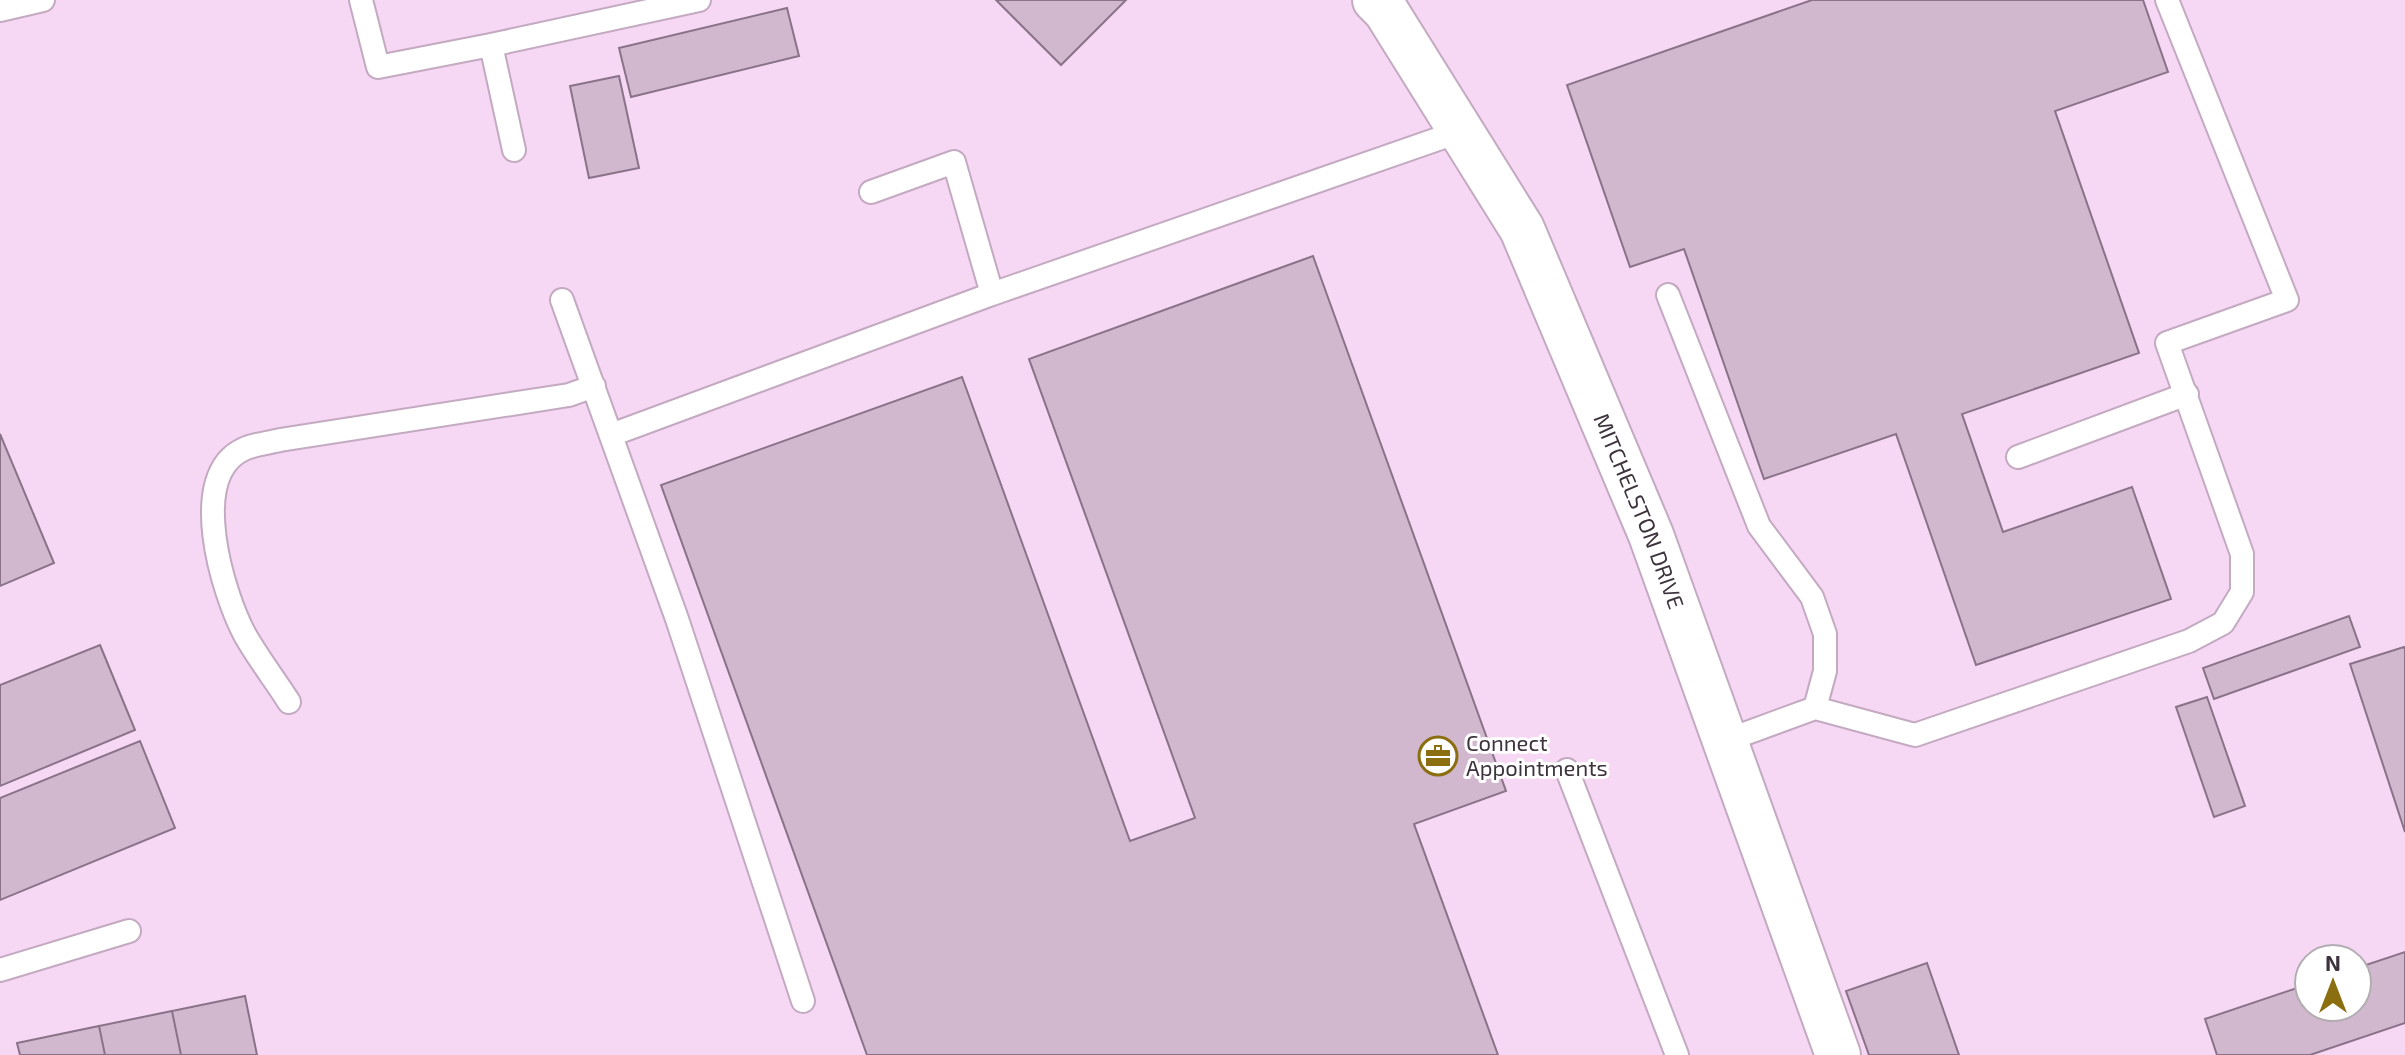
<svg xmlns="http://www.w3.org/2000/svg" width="2405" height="1055" font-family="'Exo 2',sans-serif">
	<rect width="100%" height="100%" fill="#ffe5fd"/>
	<path fill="#f6d7f4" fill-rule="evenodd" d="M0,0H2405V1055H0ZM2309,959H2357V1007H2309Z"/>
	<path fill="#d1b8cf" stroke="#8a7389" stroke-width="2" d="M996,0H1126L1061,65Z
		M1812,0H2143L2168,72L2055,111L2139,353L1962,414L2003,532L2132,487L2171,599L1976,665L1896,434L1764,479L1684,249L1630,267L1567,85Z
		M787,8L799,56L631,97L619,48Z
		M619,76L639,168L589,178L570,86Z
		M1313,256L1506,791L1414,824L1498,1055H867L661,485L962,377L1130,841L1195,818L1029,359Z
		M0,434L54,563L0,586Z
		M2349,616L2360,647L2214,699L2203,668Z
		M100,645L135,730L0,786V685Z
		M2404,647L2405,650V832L2350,664Z
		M2207,697L2245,806L2214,817L2176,707Z
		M140,741L175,828L0,900V798Z
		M2405,952V1023L2310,1055H2217L2205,1019L2309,984V1007H2357V968Z
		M1927,963L1959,1055H1869L1846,991Z
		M245,996L257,1055H181L172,1011Z
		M172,1011L181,1055H105L99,1026Z
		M99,1026L105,1055H20L17,1043Z"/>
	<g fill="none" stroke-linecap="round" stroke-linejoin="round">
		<defs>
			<path id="service" d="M361,0L378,67L491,45L514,150
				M0,10L43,0
				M491,45L699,0
				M871,192L954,162L992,294L1461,131
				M1668,295L1759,526L1812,597L1825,634V671L1815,708
				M562,300L677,619L803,1001
				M611,435L992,294
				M2018,457L2187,394
				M289,702C275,680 258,658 245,635C223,594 186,475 244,449C255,444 269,443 280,440L569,395L594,386
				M1725,741L1815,708L1915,735L2189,641L2223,623L2242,592V554L2167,343L2287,300L2167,0
				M1567,770L1677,1055
				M0,970L129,931"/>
			<g id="minor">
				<path id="s1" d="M1375,0L1386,11L1522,229L1651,535L1838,1055"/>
			</g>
		</defs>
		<use href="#service" stroke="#c3aac1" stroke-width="26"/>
		<use href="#minor" stroke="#c3aac1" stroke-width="48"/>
		<use href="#service" stroke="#fff" stroke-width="22"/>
		<use href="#minor" stroke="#fff" stroke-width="44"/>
	</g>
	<defs>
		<symbol id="office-ring" viewBox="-11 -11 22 22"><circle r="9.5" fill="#fff" stroke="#8a6e10" stroke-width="1.5"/><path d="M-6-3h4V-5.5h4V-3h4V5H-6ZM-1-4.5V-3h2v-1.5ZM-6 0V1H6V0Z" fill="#8a6e10"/></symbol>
	</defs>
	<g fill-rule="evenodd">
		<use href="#office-ring" x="1416" y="734" width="44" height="44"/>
	</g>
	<g text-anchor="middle" stroke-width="6" stroke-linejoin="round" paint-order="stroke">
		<g font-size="22" fill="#3d333d" stroke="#fff">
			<text dy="8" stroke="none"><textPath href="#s1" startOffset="578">MITCHELSTON DRIVE</textPath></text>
		</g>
		<g font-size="22" fill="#3d333d" stroke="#fff" text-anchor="start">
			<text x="1466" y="751">Connect<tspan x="1466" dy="25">Appointments</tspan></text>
		</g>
	</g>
	<g transform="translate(2333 983)"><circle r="38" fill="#ffffff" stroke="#b1adb1" stroke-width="2"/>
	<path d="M0-6L14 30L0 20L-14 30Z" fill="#8a6e10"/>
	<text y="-12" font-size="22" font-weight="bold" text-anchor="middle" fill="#3d333d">N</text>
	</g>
</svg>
